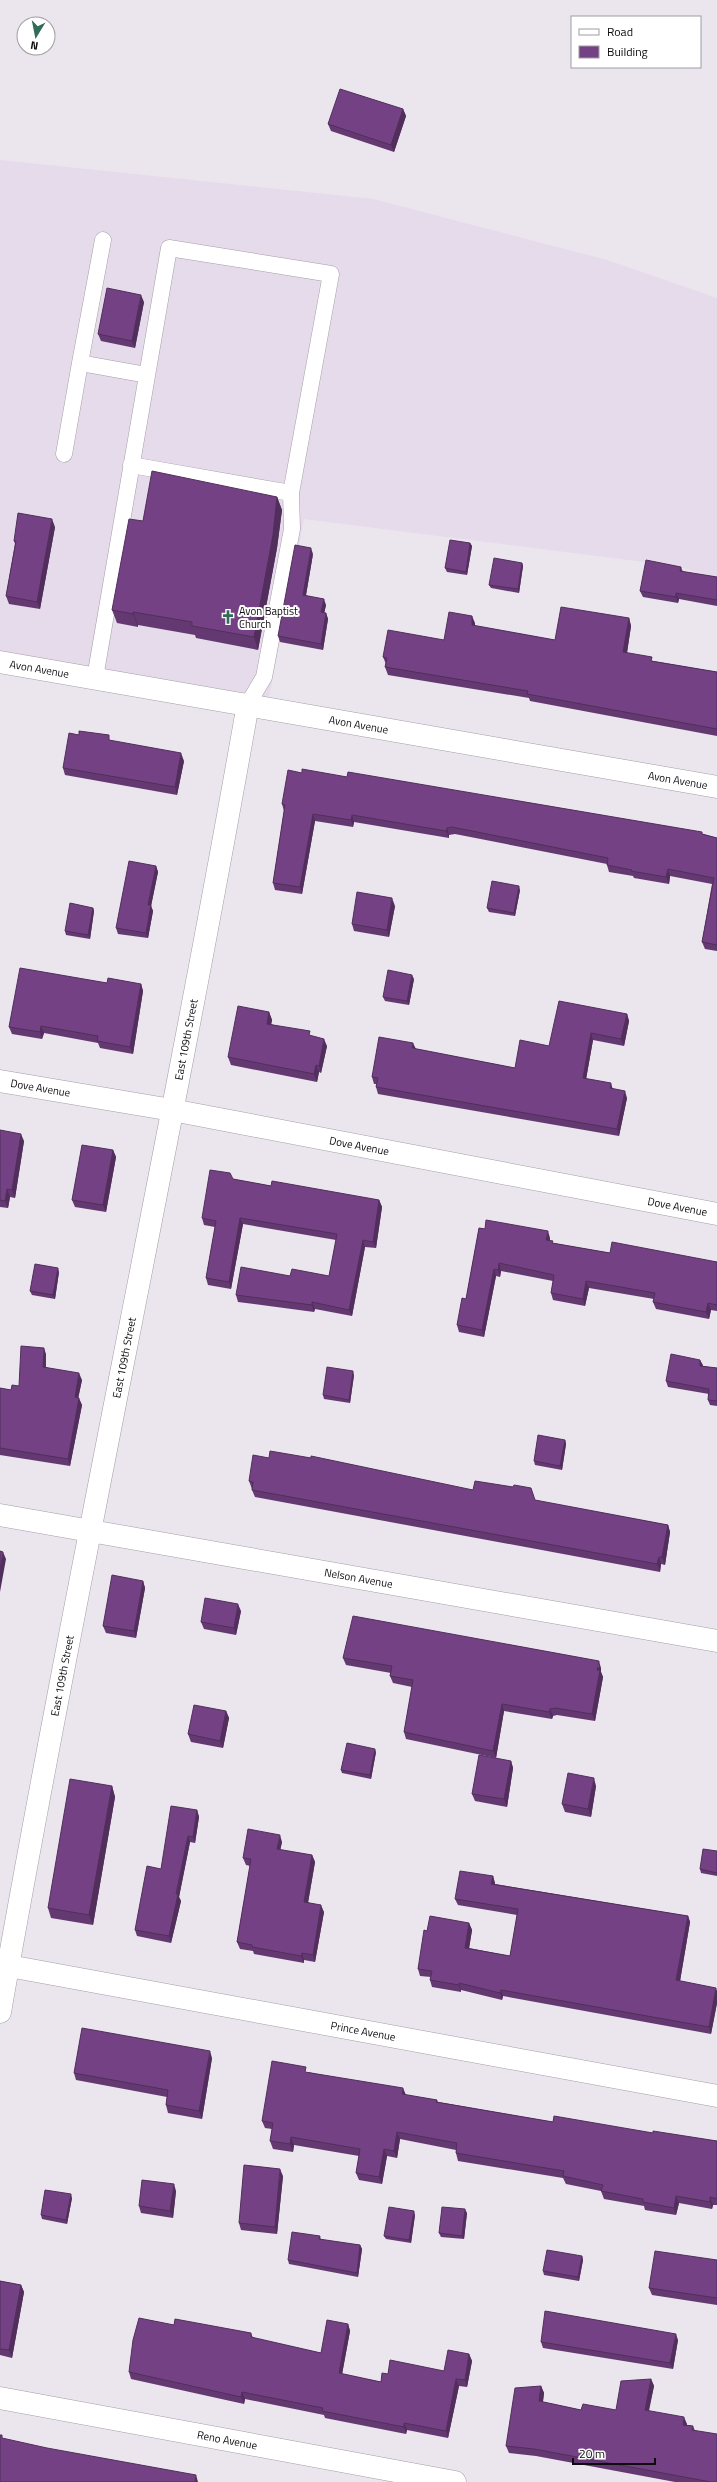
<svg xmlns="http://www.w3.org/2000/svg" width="717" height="2482" font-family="'Titillium Web',sans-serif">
	<rect width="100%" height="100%" fill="#ebe5ed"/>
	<path fill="#e6dbea" d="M0,160L373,199L607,260L717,298V578L676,566L304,519L267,707L0,662Z"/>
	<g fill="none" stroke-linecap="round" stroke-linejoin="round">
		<defs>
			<path id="lane" d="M80,363L103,240
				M64,454L80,363L147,375
				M131,465L291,493
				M95,678L169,248L331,274L291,493L292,529L264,677L248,704"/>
			<g id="street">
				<path id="s1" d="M0,662L717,787"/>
				<path id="s2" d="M0,1081L172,1110L717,1214"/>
				<path id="s3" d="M0,1515L717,1641"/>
				<path id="s4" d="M9,1966L717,2096"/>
				<path id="s5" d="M0,2012C77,1575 171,1141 248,704"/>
				<path id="s6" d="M0,2398L455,2482"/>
			</g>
		</defs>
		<use href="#lane" stroke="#a49ea6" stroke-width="17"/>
		<use href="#street" stroke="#a49ea6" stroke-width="23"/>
		<use href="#lane" stroke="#fff" stroke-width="16"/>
		<use href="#street" stroke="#fff" stroke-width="22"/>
	</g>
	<path fill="#643972" d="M403,109L406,116L394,152L331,131L328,124Z
		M144,302L135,348L101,341L98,334Z
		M277,497L282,510L277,548L258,650L196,638L195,635L138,625V627L117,623L112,610L143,521Z
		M55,527L40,609L9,604L6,596L15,544L14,541Z
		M470,543L472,546L467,575L447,572L445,568Z
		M313,554L306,595L326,605L324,613H326L328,619L323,650L280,642L278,636Z
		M522,563L523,566L519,593L491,588L489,585Z
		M681,567L683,572L717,577V606L679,599L678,603L643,597L640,591Z
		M629,618L631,626L627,653L653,661L717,672V736L530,701L529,698L388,675L385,667L386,664L383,657L444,640L475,623V626L555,640Z
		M79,735L111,741L184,761L177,795L65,775L63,768Z
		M302,773L347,777L703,834L717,838V951L705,949L702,942L712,884L670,876L669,884L634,878L633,876L609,872L607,865V864L455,834L449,835V838L354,822L353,827L315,821L302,894L275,890L273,883L284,811L282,804Z
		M156,866L158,872L151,906L153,911L148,938L118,934L116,928Z
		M520,890L515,916L489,912L487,908Z
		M395,906L389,937L354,931L352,924Z
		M93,908L94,911L90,939L66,935L65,931Z
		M414,979L409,1005L385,1001L383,997Z
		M107,983L141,984L143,991L133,1054L100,1048L98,1043L44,1033L42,1039L12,1034L9,1027Z
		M269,1012L272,1020L271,1024L327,1046L321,1073L319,1072L317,1082L231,1065L228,1057Z
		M627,1014L629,1021L624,1046L593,1040L586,1079L613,1089L627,1098L619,1136L378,1094L376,1087V1084H374L372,1077L415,1049L515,1068L549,1046Z
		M0,1130L24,1141L15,1198L10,1197L8,1208L0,1207Z
		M113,1150L116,1157L106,1212L75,1207L72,1200Z
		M233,1179L271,1186L379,1200L382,1207L376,1248L365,1247L352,1316L315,1309L314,1312L238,1302L236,1295L290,1276H329L336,1240L243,1224L231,1289L208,1285L206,1278L215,1227L204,1225L202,1218Z
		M479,1228L550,1238V1241L553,1243L610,1253L717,1262V1311L711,1310L709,1319L656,1309L653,1302L654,1299L589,1288L585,1306L553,1300L551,1293L553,1281L501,1271L500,1277L496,1276L484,1337L459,1332L457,1325L466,1299Z
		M59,1272L55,1299L32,1295L30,1291Z
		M46,1354V1367L82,1380L78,1398L82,1405L70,1466L0,1455V1388L11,1390L19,1386Z
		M703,1365L702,1366L717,1368V1406L710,1405L708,1400L709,1394L668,1387L666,1381Z
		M354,1375L350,1403L324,1399L323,1395Z
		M565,1440L566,1444L562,1470L535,1465L534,1461Z
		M249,1481L473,1490L536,1501L668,1525L670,1532L665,1565L661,1564L660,1572L255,1497L252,1490V1489Z
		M143,1581L145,1588L136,1638L106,1633L103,1626Z
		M241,1611L236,1635L204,1629L201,1622Z
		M343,1658L601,1668V1672L603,1677L595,1721L557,1715L553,1716L552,1719L504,1711L496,1758L406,1739L404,1732L412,1687L393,1683L390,1676L391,1673L346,1665Z
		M226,1711L229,1718L223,1748L191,1742L188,1734Z
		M376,1752L371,1779L342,1773L341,1770Z
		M511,1761L513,1768L507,1807L475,1801L472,1794Z
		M112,1786L115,1797L93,1925L51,1918L48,1908Z
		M596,1786L591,1817L565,1812L562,1804Z
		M197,1810L199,1817L195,1843L190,1842L179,1897L181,1901L171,1943L137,1936L135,1930L161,1869Z
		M282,1842L280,1850L312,1855L315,1862L308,1902L324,1912L315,1962L304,1960V1963L254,1954L253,1951L240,1949L237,1942L250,1866L246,1865L243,1858Z
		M717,1851V1876L701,1873L700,1869Z
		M493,1876L495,1884L688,1916L690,1922L680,1981L717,1991V2003L711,2034L503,1996L502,2000L461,1990V1992L432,1987L430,1980L431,1977L420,1976L418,1969L427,1931L469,1923L472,1930L469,1948L510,1956L517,1915L458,1905L455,1899Z
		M212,2058L202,2119L168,2113L166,2105L167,2097L76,2080L74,2073Z
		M308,2072L406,2095L437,2100L438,2102L553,2122L653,2133L717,2141V2205H713L712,2209L679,2203L676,2215L645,2210L644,2206L604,2199L601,2191L566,2184L563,2178L458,2161L456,2153V2150L400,2139L397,2158L387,2156L382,2184L359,2180L356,2173L359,2156L294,2145L293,2152L273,2149L270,2141L272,2129L265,2128L262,2121Z
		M283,2176L277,2234L241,2230L239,2223Z
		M176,2191L173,2218L141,2213L139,2206Z
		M72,2198L67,2224L42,2219L41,2215Z
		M467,2213L464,2239L441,2237L439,2233Z
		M415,2215L411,2243L386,2239L384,2236Z
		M320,2236L321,2240L360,2245L362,2249L358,2277L289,2264L288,2260Z
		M582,2256L583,2260L579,2281L544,2275L543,2271Z
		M717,2260V2305L652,2295L649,2288Z
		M0,2281L21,2285L24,2292L12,2358L0,2355Z
		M348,2324L350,2331L342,2374L381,2382L388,2374L444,2371L469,2354L472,2361L467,2387L459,2386L448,2438L407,2430L406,2434L325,2418L324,2415L245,2399L244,2404L131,2379L129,2372L174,2325L251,2333L253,2338L321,2353Z
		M678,2340L673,2369L543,2348L541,2342Z
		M651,2379L654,2386L649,2411L687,2424V2425L693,2426L717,2482H675L536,2456L509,2453L506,2446L541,2386L544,2393L543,2402L581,2410H616Z"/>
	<path fill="#512e5c" d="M403,109L406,116L394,152L391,145Z
		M141,295L144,302L135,348L132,341Z
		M277,497L282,510L277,548L258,650L254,637Z
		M52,519L55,527L40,609L37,602Z
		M470,543L472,546L467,575L466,572Z
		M311,548L313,554L305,601L303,595Z
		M522,563L523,566L519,593L518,589Z
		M676,593L679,599L678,603L676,597Z
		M324,599L326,605L323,619L321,612Z
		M133,612L138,625V627L133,614Z
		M326,613L328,619L323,650L321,644Z
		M472,616L475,623V632L472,625Z
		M629,618L631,626L626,659L623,652Z
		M181,753L184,761L177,795L175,787Z
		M313,814L315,821L302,894L300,887Z
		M352,815L354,822L353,827L351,820Z
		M447,828L449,835V838L446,831Z
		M156,866L158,872L151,906L153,911L148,938L146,933L148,905Z
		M668,869L670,876L669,884L666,877Z
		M519,886L520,890L515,916L514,913Z
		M392,898L395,906L389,937L387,930Z
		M93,908L94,911L90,939L88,935Z
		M412,975L414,979L409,1005L407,1001Z
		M141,984L143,991L133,1054L130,1047Z
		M269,1012L272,1020L270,1031L267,1024Z
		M627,1014L629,1021L624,1046L621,1039Z
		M41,1026L44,1033L42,1039L40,1032Z
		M591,1033L593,1040L585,1085L583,1078Z
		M324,1039L327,1046L321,1073L319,1066Z
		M413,1043L416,1049L412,1048Z
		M316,1065L319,1072L317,1082L314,1074Z
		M611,1083L613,1090L610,1088Z
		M625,1091L627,1098L619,1136L617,1129Z
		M21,1134L24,1141L15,1198L12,1190Z
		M113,1150L116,1157L106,1212L103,1205Z
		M7,1189L10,1197L8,1208L5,1201Z
		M379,1200L382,1207L376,1248L373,1242Z
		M240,1218L243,1224L231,1289L229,1282Z
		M548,1231L550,1238L549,1247L546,1240Z
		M363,1240L365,1247L352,1316L349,1310Z
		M499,1263L501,1271L500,1277L498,1270Z
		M58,1268L59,1272L55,1299L53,1295Z
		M494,1269L496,1276L484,1337L482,1330Z
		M586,1281L589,1288L585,1306L583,1299Z
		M312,1302L315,1309L314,1312L312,1305Z
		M708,1303L711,1310L709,1319L706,1312Z
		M44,1348L46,1354L45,1373L43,1367Z
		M700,1360L703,1365L702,1371L700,1366Z
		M353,1371L354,1375L350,1403L349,1400Z
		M79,1373L82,1380L77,1404L75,1397Z
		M79,1398L82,1405L70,1466L68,1459Z
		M565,1440L566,1444L562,1470L560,1466Z
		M668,1525L670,1532L665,1565L662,1557Z
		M3,1552L6,1559L0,1592V1570Z
		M659,1557L661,1564L660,1572L657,1564Z
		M143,1581L145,1588L136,1638L134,1631Z
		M238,1604L241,1611L236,1635L234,1628Z
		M599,1661L601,1668V1672L603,1677L595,1721L592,1714Z
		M502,1704L504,1711L496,1758L493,1751Z
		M550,1709L553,1716L552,1719L549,1712Z
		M226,1711L229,1718L223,1748L220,1741Z
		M375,1749L376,1752L371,1779L370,1775Z
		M511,1761L513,1768L507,1807L504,1799Z
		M594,1778L596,1786L591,1817L588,1809Z
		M112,1786L115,1797L93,1925L89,1915Z
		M197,1810L199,1817L195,1843L193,1837Z
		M280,1835L282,1842L279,1856L277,1849Z
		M188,1836L190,1842L179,1897L181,1901L171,1943L169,1936Z
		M312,1855L315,1862L307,1909L304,1902Z
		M493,1876L495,1883L494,1890L491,1884Z
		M321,1905L324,1912L315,1962L313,1955Z
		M688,1916L690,1922L679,1987L676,1980Z
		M469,1923L472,1930L468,1955L465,1948Z
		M302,1953L304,1960V1963L301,1956Z
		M459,1983L461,1990V1992L459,1985Z
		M716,1988L717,1991V2003L711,2034L709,2027Z
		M501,1990L503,1996L502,2000L500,1993Z
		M210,2051L212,2058L202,2119L199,2111Z
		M403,2088L406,2095L402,2094Z
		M397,2132L400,2139L397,2158L394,2151Z
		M291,2137L294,2145L293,2152L290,2144Z
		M384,2149L387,2156L382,2184L379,2177Z
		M280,2169L283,2176L277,2234L275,2227Z
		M174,2184L176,2191L173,2218L170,2211Z
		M71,2194L72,2198L67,2224L66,2220Z
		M676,2196L679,2203L676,2215L674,2208Z
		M710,2197L713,2205L712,2209L710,2202Z
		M465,2209L467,2213L464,2239L462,2236Z
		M414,2211L415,2215L411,2243L409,2240Z
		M360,2245L362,2249L358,2277L357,2273Z
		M582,2256L583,2260L579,2281L578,2277Z
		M21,2285L24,2292L12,2358L9,2350Z
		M348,2324L350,2331L341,2380L339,2373Z
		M676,2334L678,2340L673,2369L670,2363Z
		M469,2354L472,2361L467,2387L465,2380Z
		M456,2379L459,2386L448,2438L446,2431Z
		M651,2379L654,2386L647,2417L645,2410Z
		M541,2386L544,2393L542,2408L539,2401Z
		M242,2392L245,2399L244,2404L241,2397Z
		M684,2417L687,2424L686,2432L683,2425Z
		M404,2423L407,2430L406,2434L404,2427Z
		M196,2475L198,2482H195Z"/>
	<path fill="#744284" stroke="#512e5c" d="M340,89L403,109L391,145L328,124Z
		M107,288L141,295L132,341L98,334Z
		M152,471L277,497L273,535L254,637L192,626V622L133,612V614L112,610L129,519L143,521Z
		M18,513L52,519L37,602L6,596L16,541H14Z
		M450,540L470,543L466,572L445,568Z
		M295,545L311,548L303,595L324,599L321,612L326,613L321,644L278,636Z
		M494,558L522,563L518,589L489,585Z
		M646,560L681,567L680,571L717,577V600L676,593V597L640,591Z
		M561,607L629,618L623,652L652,657L651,661L717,672V729L527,694L528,691L385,667L387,658L383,657L388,630L444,640L449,612L472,616V625L555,640Z
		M79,731L109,735V740L181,753L175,787L63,768L69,733L79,735Z
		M302,769L347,777L348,772L702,832V834L717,838V945L702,942L714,878L668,869L666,877L631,871L632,870L607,865L608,858L452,827L447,828L446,831L352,815L351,820L313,814L300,887L273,883L285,805L282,804L288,770L302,773Z
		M129,861L156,866L148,905H151L146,933L116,928Z
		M492,881L519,886L514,913L487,908Z
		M357,892L392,898L387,930L352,924Z
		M70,903L93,908L88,935L65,931Z
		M20,968L107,983L108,978L141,984L130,1047L97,1041L98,1036L41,1026L40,1032L9,1027Z
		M388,970L412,975L407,1001L383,997Z
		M559,1001L627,1014L621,1039L591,1033L583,1078L611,1083L610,1088L625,1091L617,1129L376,1087L378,1078L372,1077L379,1037L413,1043L412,1048L515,1068L520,1040L549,1046Z
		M238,1006L269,1012L267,1024L310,1031L309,1035L324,1039L319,1066L316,1065L314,1074L228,1057Z
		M0,1130L21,1134L12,1190L7,1189L5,1201L0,1200Z
		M82,1145L113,1150L103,1205L72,1200Z
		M210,1170L230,1173L233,1179L271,1186L272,1181L379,1200L373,1242L363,1240L349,1310L312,1302V1305L236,1295L241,1267L290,1276L292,1269L329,1276L337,1234L240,1218L229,1282L206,1278L216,1221L202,1218Z
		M486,1220L548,1231L546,1240L553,1241L552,1243L610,1253L612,1242L717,1262V1305L708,1303L706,1312L653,1302L655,1293L586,1281L583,1299L551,1293L554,1275L499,1263L498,1270L494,1269L482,1330L457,1325L462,1298L466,1299L479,1228L485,1229Z
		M35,1264L58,1268L53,1295L30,1291Z
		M21,1346L44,1348L43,1367L79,1373L75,1397L79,1398L68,1459L0,1448V1388L11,1390L12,1385L19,1386Z
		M671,1354L700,1360V1366L717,1368V1401L708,1400L709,1389L666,1381Z
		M327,1367L353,1371L349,1400L323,1395Z
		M538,1435L565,1440L560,1466L534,1461Z
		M270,1451L311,1458V1456L473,1490L475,1481L513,1487L514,1485L531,1488L535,1500L668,1525L662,1557H659L657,1564L252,1490L253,1482L249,1481L253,1455L269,1458Z
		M0,1551L3,1552L0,1570Z
		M112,1575L143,1581L134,1631L103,1626Z
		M205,1598L238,1604L234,1628L201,1622Z
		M353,1616L599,1661L597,1670H600L592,1714L555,1708L550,1709L549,1712L502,1704L493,1751L404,1732L413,1680L390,1676L392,1666L343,1658Z
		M194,1705L226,1711L220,1741L188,1734Z
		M347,1743L375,1749L370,1775L341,1770Z
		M479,1755L511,1761L504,1799L472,1794Z
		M568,1773L594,1778L588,1809L562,1804Z
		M70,1779L112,1786L89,1915L48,1908Z
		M171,1806L197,1810L193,1837L188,1836L176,1894H178L169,1936L135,1930L147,1866L161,1869Z
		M248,1829L280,1835L277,1849L312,1855L304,1902L321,1905L313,1955L302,1953L301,1956L252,1947V1945L237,1942L251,1859L243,1858Z
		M703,1849L717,1851V1873L700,1869Z
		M460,1871L493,1876L491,1884L688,1916L676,1980L716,1988L709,2027L501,1990L500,1993L459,1983V1985L430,1980L432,1971L418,1969L424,1930L427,1931L430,1916L469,1923L465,1948L510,1956L518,1909L455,1899Z
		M82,2028L210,2051L199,2111L166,2105L168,2090L74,2073Z
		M272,2061L306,2067L305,2072L403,2088L402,2094L437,2100L436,2102L553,2122L554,2116L653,2133V2131L717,2141V2199L710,2197V2202L676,2196L674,2208L643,2202V2199L601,2191L603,2185L563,2176L564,2171L456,2153L457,2143L397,2132L394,2151L384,2149L379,2177L356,2173L360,2149L291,2137L290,2144L270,2141L273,2123L262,2121Z
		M244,2165L280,2169L275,2227L239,2223Z
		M142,2180L174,2184L170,2211L139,2206Z
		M45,2190L71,2194L66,2220L41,2215Z
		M389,2207L414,2211L409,2240L384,2236Z
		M442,2207L465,2209L462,2236L439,2233Z
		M292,2232L320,2236L319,2239L360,2245L357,2273L288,2260Z
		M547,2250L582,2256L578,2277L543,2271Z
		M655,2251L717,2260V2298L649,2288Z
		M0,2281L21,2285L9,2350L0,2349Z
		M545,2311L676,2334L670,2363L541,2342Z
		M139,2318L174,2325L175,2319L251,2333V2337L321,2353L327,2320L348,2324L339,2373L381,2382L382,2373L388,2374L390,2360L444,2371L448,2350L469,2354L465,2380L456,2379L446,2431L404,2423V2427L322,2411L323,2408L242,2392L241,2397L129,2372L133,2340Z
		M651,2379L645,2410L684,2417L683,2425L693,2426L692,2430L717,2434V2482H711L534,2449L506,2446L515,2388L541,2386L539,2401L581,2410L583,2404L616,2410L621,2381Z
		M0,2435H2V2438L47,2448L196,2475L195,2482H0Z"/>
	<defs>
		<symbol id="church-bare" viewBox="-9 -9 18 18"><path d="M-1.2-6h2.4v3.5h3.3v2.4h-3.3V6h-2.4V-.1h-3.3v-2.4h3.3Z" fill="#306c57" stroke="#fff" stroke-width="2.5" paint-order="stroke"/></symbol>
	</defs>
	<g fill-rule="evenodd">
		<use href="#church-bare" x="218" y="607" width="20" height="20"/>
	</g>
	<g text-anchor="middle" stroke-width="4" stroke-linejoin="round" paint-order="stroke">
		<g font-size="11" fill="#0e0c0f" stroke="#fff" text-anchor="start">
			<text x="239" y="615">Avon Baptist<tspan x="239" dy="13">Church</tspan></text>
		</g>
		<g font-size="11" fill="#0e0c0f" stroke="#fff">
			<text dy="4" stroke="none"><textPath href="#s1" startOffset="40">Avon Avenue</textPath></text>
			<text dy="4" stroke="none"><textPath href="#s1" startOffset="364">Avon Avenue</textPath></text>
			<text dy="4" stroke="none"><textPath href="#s1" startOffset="688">Avon Avenue</textPath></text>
			<text dy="4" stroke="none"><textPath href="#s5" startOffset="990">East 109th Street</textPath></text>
			<text dy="4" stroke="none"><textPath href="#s2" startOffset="41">Dove Avenue</textPath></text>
			<text dy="4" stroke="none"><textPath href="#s2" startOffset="365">Dove Avenue</textPath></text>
			<text dy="4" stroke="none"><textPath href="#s2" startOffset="689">Dove Avenue</textPath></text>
			<text dy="4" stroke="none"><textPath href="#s5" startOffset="666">East 109th Street</textPath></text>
			<text dy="4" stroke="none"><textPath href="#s3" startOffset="364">Nelson Avenue</textPath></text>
			<text dy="4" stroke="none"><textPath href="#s5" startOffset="342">East 109th Street</textPath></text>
			<text dy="4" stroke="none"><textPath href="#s4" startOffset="360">Prince Avenue</textPath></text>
			<text dy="4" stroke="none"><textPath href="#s6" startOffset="231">Reno Avenue</textPath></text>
		</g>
	</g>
	<rect x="571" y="16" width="130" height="52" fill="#ffffff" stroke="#9f9e9f"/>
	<rect x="579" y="29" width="20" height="6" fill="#ffffff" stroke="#9f9e9f"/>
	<text x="607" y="36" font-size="12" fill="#0e0c0f">Road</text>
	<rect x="579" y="46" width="20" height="12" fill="#744284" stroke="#9f9e9f"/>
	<text x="607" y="56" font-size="12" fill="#0e0c0f">Building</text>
	<g transform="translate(36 36) rotate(190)"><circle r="19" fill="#ffffff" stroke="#9f9e9f"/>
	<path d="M0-3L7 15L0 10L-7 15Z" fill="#306c57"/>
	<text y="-6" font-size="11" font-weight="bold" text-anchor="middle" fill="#0e0c0f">N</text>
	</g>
	<path d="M573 2458v6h82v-6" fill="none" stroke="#0e0c0f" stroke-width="2"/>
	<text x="579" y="2458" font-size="12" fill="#0e0c0f" stroke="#ffffff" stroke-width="3" paint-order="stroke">20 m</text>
</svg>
